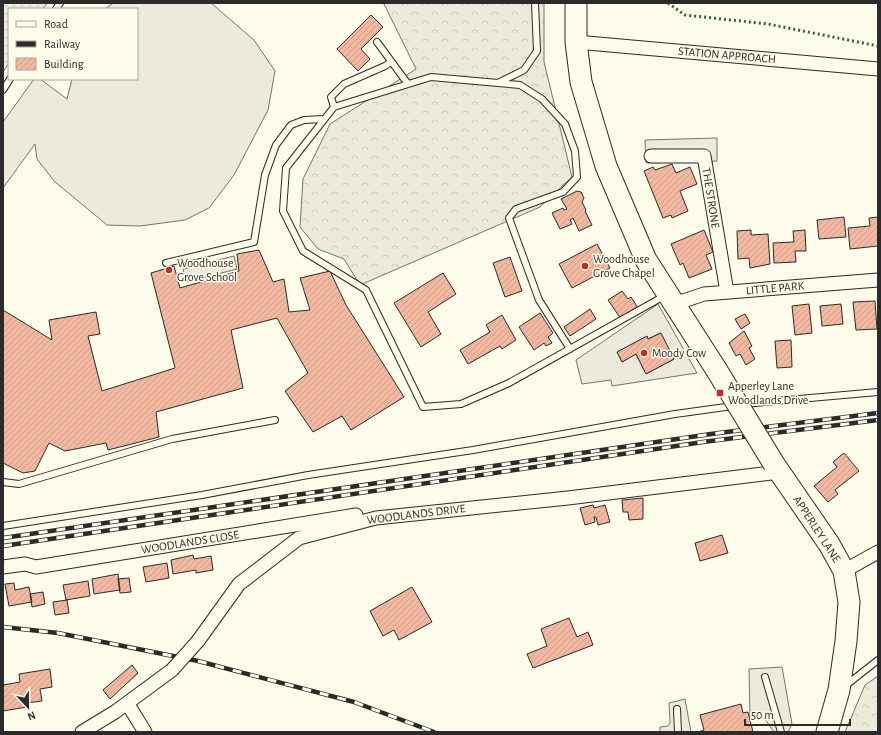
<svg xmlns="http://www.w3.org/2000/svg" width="881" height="735" font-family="'Alegreya Sans',sans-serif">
	<defs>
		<pattern id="green-dots" width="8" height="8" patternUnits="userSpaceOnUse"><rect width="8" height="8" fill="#ecebdb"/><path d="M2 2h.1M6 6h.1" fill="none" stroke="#cbcabc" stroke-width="1.8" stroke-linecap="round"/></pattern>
		<pattern id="forest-crowns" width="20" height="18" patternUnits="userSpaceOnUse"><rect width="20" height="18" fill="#ecebdb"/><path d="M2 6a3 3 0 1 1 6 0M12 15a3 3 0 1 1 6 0" fill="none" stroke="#cbcabc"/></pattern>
		<pattern id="building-hatch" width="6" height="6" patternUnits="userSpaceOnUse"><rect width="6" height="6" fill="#f2b8a0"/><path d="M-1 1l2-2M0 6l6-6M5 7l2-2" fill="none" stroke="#d09e8a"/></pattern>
	</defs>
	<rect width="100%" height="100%" fill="#fdfbea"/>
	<path fill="url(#green-dots)" stroke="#74746e" d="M3,3H47L43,9H9V63L3,72Z"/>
	<path fill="url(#forest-crowns)" stroke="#74746e" d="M382,3H544V62L572,177L540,207L360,285L344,259L318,249L300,227L303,179L330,124L416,69L384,4Z
		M878,676V732H845L865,685Z"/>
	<path fill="#ecebdb" stroke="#74746e" d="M113,3H211L254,40L275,71L268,110L234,175L209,208L185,220L140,226L107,225L54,181L37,159L35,144L3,188V122L34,79H40L67,99L72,79H137V9H105Z"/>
	<path fill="#eceadb" stroke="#74746e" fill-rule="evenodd" d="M717,138V161L646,163L645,140Z
		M234,256L237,269L186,282L183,269Z
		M658,304L697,373L612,386L611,380L582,384L576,360ZM660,333L674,359L646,374L636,354L622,362L617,352L646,337L648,339Z
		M782,667L792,724L788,732H774L765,719L757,715L750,716L749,669Z
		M685,699L691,732H660V727L668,726L670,723L669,703Z"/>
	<path fill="url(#building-hatch)" stroke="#2b2b2b" d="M371,15L383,27L361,49L370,59L358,71L337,49Z
		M672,164L676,173L690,167L697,184L680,191L688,211L672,218L671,215L663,218L644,171L653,167L655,170Z
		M577,191L581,192L584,198L582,202L586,210L585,211L592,225L579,231L573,218L570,220L572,224L560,229L552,213L563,208L564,210L567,209L561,199Z
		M844,217L846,237L819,239L817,220Z
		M878,217V246L850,249L848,228L870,226L869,218Z
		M704,230L713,252L706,255L712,269L689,278L683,263L680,265L671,244Z
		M751,230V235L768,234L770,264L750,268L749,258L738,259L737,231Z
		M805,230L806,251H795L796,262L774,263L773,243L794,242L793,231Z
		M597,244L610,268L572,288L559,264Z
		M259,250L273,282L284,279L289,312L310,310L300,278L330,271L346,305L404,397L351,430L342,416L313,432L285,391L308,373L277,318L231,330L243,388L156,412L159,437L108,450L106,443L65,451L49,443L35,471L23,473L3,463V310L52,340L49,320L96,312L100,334L88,336L102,391L175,368L151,273L174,266L180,288L239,271L237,254Z
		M510,257L522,291L505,297L493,263Z
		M443,273L456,294L428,312L441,334L421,347L394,303Z
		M622,291L628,299L631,297L638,308L621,319L608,300Z
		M875,301L877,329L856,330L853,302Z
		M809,304L812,333L795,335L792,306Z
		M841,304L843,324L822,326L820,306Z
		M590,309L596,319L570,336L564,327Z
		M540,313L553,333L548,337L552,343L546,346L544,343L534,350L519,327Z
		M745,314L750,323L741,329L735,319Z
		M502,315L516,340L502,349L500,346L468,364L460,350L490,332L486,325Z
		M744,331L752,346L749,348L755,359L746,365L740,354L736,356L729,343Z
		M661,333L674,359L646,374L636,354L622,362L617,352L647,336L648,339Z
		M791,340L792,367L777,368L775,341Z
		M844,453L859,471L835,490L838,494L828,502L814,486L837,467L833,462Z
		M643,498V519L629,520L628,512H623L622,500Z
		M593,505L594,508L605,505L610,522L598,525L596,517H594L595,522L585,525L580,508Z
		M722,535L728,553L700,561L695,543Z
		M193,555L194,559L211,556L213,570L196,573V570L173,574L171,560Z
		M167,563L169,578L146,582L143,567Z
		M118,574L120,590L94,594L92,579Z
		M129,578L131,592L120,593L118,579Z
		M88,581L90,596L66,600L63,585Z
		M14,583L15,590L29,587L32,602L9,606L5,584Z
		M412,587L432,622L399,640L394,630L383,636L370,611Z
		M43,592L45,604L32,607L30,594Z
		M67,600L69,613L55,615L53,602Z
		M569,618L577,637L588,632L593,645L533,668L527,654L547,646L541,629Z
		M132,665L138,673L110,699L103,690Z
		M50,669L52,687L40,689L42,701L26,703L27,707L3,711V685L20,682L19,674Z
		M741,704L743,713L748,712L753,732H698L704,730L700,715Z"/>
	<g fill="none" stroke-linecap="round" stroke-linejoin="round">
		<defs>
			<path id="service" d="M535,3L537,51L524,70L498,83L431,77L334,107L286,168L283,211L303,251L366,290L423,407L461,404L509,383L666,295
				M56,9L60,3
				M377,42L408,84
				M498,83L520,85L542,99L565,124L575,151L577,177L563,192L516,209L509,218L539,300L570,349
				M3,90L10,79
				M334,107L331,97L344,84L385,66L391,62
				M166,263L254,242L265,175L276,145L291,125L304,120L324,119
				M743,404L878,392
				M3,482L19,484L172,439L275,420
				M3,526L202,495L308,475L473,450L675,414L733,406
				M765,677L781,732
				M845,686L878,660
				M677,709L678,732"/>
			<path id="minor" d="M576,42L878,69
				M651,156H704L727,292
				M674,304L704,294L878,280
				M3,567L25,564L36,567L356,515
				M844,571L878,552
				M198,641L239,584L299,538L376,518L568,498L779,472
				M127,703L145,732
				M82,732L115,712L172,670"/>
			<path id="trunk" d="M576,3V42L581,82L606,166L646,260L716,369
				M774,464L829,544L844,571L849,602L846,641L839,690L827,732"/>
		</defs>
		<use href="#service" stroke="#2b2b2b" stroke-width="8"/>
		<use href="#minor" stroke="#2b2b2b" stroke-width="15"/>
		<use href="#trunk" stroke="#2b2b2b" stroke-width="23"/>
		<use href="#service" stroke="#fdfbea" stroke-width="6"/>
		<use href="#minor" stroke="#fdfbea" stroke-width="13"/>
		<use href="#trunk" stroke="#fdfbea" stroke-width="21"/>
		<defs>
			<path id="rail" d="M3,538L711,434L878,413
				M3,546L703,442L878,420
				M3,627L58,633L198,661L354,702L434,732"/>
		</defs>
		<use href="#rail" stroke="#2b2b2b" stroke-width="4.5"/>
		<use href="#rail" stroke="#fdfbea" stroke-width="3" stroke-dasharray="9" stroke-linecap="butt"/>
		<defs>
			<path id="minor-bridge" d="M172,670L198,641"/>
			<path id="trunk-bridge" d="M716,369L774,464"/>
		</defs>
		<use href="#minor-bridge" stroke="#2b2b2b" stroke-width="15" stroke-linecap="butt"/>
		<use href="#trunk-bridge" stroke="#2b2b2b" stroke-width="23" stroke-linecap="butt"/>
		<use href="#minor-bridge" stroke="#fdfbea" stroke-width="13"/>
		<use href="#trunk-bridge" stroke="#fdfbea" stroke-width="21"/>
		<path stroke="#34623c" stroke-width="3" stroke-dasharray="2 3" stroke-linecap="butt" d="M668,3L685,15L768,24L878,46"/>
	</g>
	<g fill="#c62828" stroke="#fdfbea" stroke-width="1.5">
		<circle cx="585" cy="266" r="4"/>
		<circle cx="169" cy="270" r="4"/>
		<circle cx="644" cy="353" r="4"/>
		<rect x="716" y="389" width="8" height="8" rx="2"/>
	</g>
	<g text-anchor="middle" stroke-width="3" stroke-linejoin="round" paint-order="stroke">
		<g font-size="12" fill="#2b2b2b" stroke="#fdfbea">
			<text transform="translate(727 55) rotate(5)" y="4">STATION APPROACH</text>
			<text transform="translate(711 198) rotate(81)" y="4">THE STRONE</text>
			<text transform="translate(775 288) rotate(-5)" y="4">LITTLE PARK</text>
			<text transform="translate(416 514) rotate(-7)" y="4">WOODLANDS DRIVE</text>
			<text transform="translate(817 529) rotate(57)" y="4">APPERLEY LANE</text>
			<text transform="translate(190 542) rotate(-9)" y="4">WOODLANDS CLOSE</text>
		</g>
		<g font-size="12" fill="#2b2b2b" stroke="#fdfbea" text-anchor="start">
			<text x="593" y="263">Woodhouse<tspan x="593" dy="14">Grove Chapel</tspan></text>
			<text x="177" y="267">Woodhouse<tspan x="177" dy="14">Grove School</tspan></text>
			<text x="652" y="357">Moody Cow</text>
			<text x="728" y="390">Apperley Lane<tspan x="728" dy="14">Woodlands Drive</tspan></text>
		</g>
	</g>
	<rect width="881" height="735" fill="none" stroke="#2b2b2b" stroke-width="8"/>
	<rect x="8" y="8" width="130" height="72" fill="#fdfbea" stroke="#a9a89e"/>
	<rect x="16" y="21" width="20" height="6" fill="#fdfbea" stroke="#a9a89e"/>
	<text x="44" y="28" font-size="12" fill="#2b2b2b">Road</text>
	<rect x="16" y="41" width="20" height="6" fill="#2b2b2b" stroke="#a9a89e"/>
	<text x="44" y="48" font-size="12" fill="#2b2b2b">Railway</text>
	<rect x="16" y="58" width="20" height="12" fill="url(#building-hatch)" stroke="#a9a89e"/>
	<text x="44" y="68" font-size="12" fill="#2b2b2b">Building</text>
	<g transform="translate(28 707) rotate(158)" stroke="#fdfbea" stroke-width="3" paint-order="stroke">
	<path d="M0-3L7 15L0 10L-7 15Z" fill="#2b2b2b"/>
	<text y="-6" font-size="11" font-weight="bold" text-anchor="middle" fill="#2b2b2b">N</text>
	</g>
	<path d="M745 719v6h105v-6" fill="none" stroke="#2b2b2b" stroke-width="2"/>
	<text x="751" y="719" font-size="12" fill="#2b2b2b" stroke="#fdfbea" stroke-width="3" paint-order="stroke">50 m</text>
</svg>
